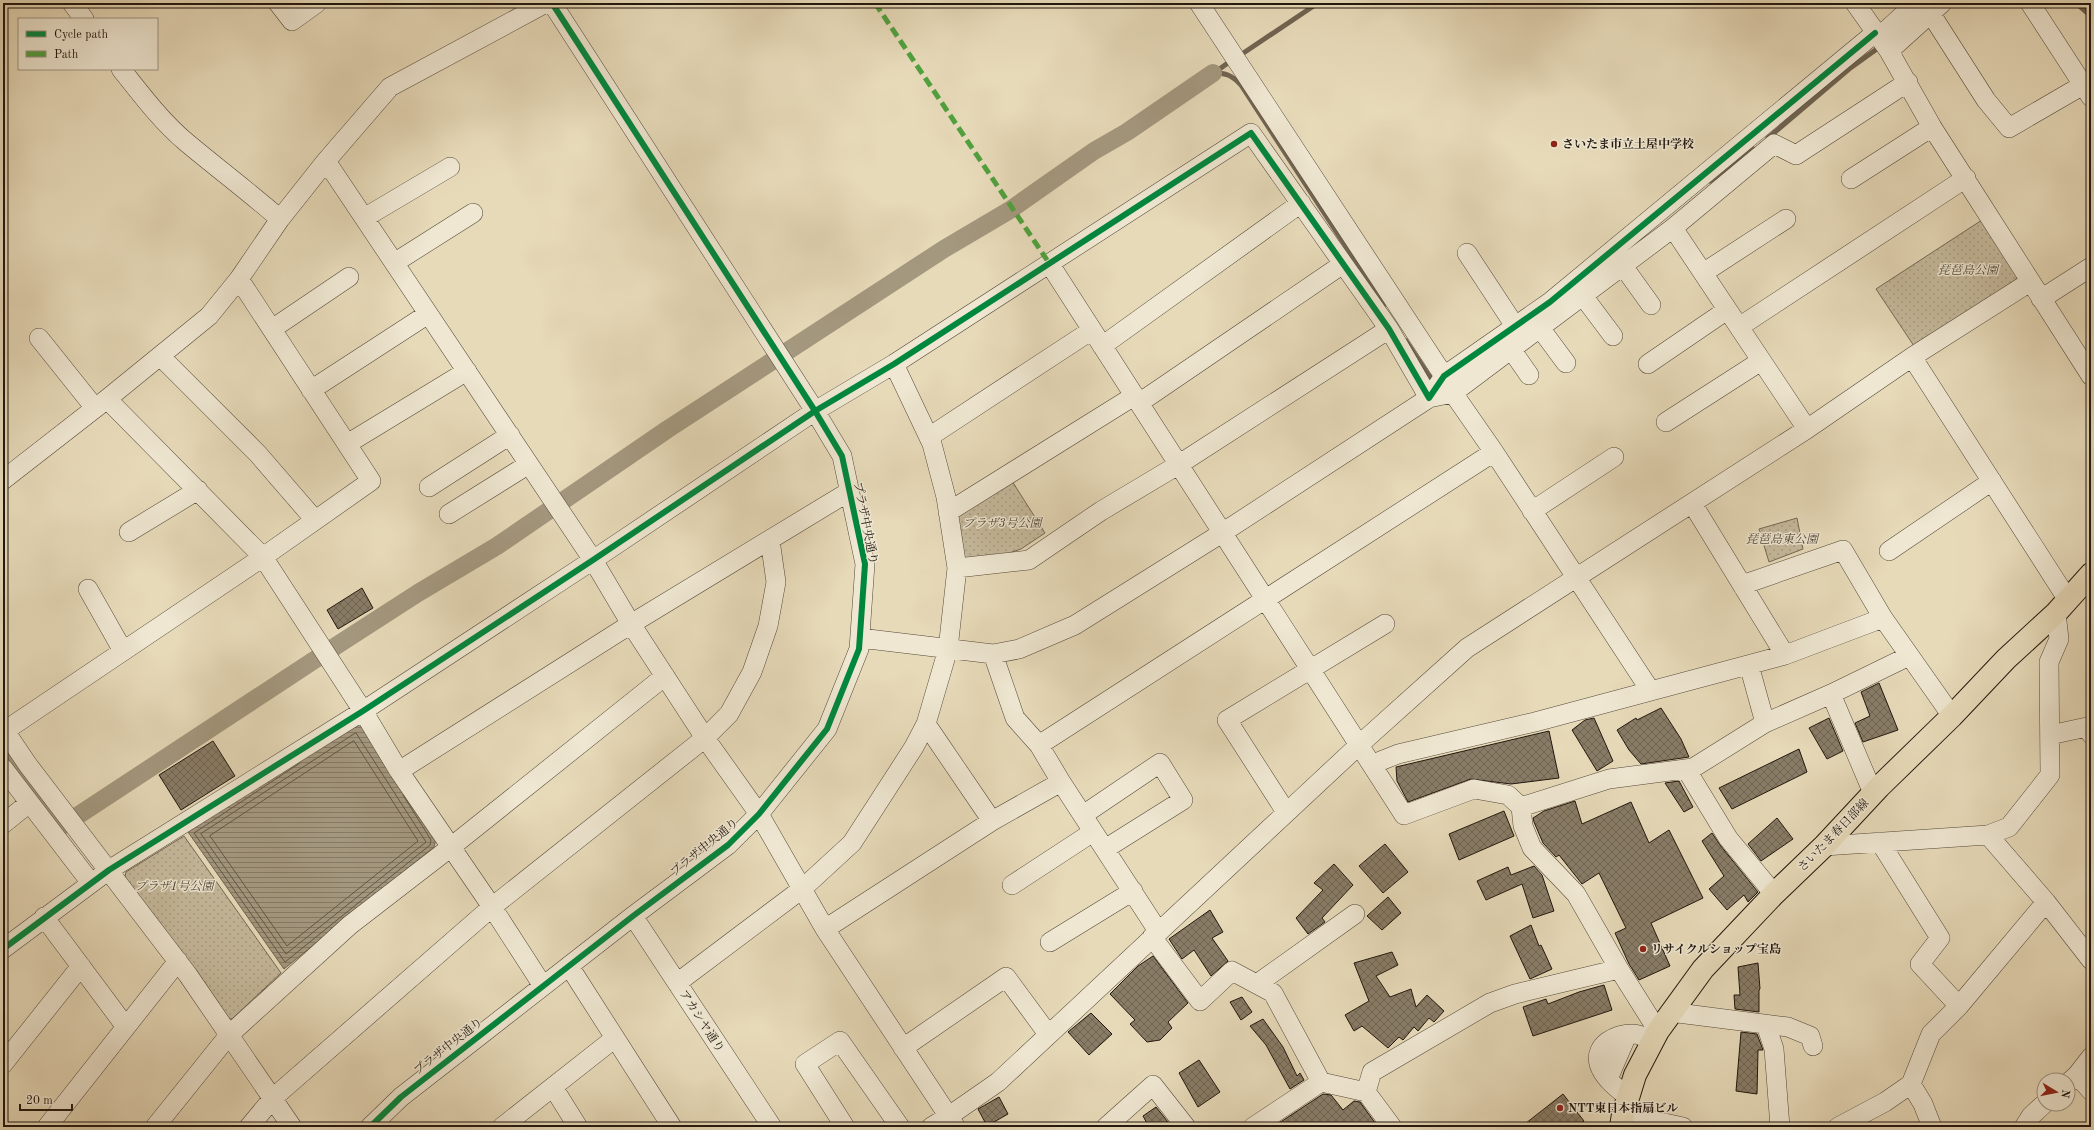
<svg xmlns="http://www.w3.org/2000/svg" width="2094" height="1130" font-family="'Old Standard TT','Noto Serif JP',serif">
	<defs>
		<pattern id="grass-dots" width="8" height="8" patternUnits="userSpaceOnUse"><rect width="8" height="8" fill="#c5b99c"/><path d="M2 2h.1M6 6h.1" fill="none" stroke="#a99e85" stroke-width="1.8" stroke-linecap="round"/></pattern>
		<pattern id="water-rules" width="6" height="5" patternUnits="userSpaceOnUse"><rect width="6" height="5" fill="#a4987f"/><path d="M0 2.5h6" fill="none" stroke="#857b66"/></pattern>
		<pattern id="building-cross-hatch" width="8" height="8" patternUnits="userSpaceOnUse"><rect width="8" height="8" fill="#887c67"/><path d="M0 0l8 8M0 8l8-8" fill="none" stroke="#6f6553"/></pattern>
	</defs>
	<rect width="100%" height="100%" fill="#e7dab9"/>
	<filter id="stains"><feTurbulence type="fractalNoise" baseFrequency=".005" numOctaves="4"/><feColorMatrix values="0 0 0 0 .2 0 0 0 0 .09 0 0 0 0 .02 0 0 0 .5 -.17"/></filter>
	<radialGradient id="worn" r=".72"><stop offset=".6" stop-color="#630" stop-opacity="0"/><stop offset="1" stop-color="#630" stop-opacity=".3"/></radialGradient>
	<path fill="url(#grass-dots)" stroke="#736855" d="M1982,220L2017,273L2016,281L1914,346L1876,289Z
		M1012,481L1045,533L1021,549L991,559L967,561L958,553L955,522L959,514Z
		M1797,518L1803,549L1769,562L1759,529Z
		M184,836L281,973L232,1019L223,1018L124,882L126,872Z"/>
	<path fill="url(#water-rules)" stroke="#706452" d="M355,722L363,725L436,839L434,847L284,969L188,832Z"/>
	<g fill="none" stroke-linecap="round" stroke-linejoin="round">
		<path stroke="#625846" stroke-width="1" d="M356,733L426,842L286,954L201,834Z
			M354,741L418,841L287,946L210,836Z
			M300,763L194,833L285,962L430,845L431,840L403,795"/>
		<path stroke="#706452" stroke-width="5" d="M2076,3L2091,16
			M1920,10L1928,3
			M1239,56L1318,3
			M1213,73C1226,73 1232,75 1241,85L1384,305
			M1214,73L1232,60
			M1768,138L1849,69L1881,46
			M1710,181L1753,149
			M1406,341L1429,376L1435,382"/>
		<path stroke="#a4987f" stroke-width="18" d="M3,749L62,826L325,653L418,593L497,546L668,429L944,249L1010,210L1094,151L1127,132L1213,73"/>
	</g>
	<path fill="url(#building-cross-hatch)" stroke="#21170e" d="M362,588L373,608L338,629L327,610Z
		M1879,683L1898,730L1863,742L1855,723L1870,716L1861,692Z
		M1661,708L1681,739L1689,757L1641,764L1629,750L1617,730L1636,718L1637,720Z
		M1594,718L1613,761L1597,771L1572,730L1585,720Z
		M1829,718L1843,751L1827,759L1809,728Z
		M1549,731L1559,778L1511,784L1471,779L1408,802L1397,781L1396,767Z
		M213,741L235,776L181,810L159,775Z
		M1799,749L1807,772L1732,809L1719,788Z
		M1679,781L1693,807L1684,812L1665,783Z
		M1575,801L1582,824L1631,802L1649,843L1669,830L1703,898L1651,923L1670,966L1639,980L1629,964L1615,933L1626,928L1599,873L1582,884L1559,855L1556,857L1543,843L1534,822L1533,818L1544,811Z
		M1504,811L1514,836L1459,860L1449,834Z
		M1777,818L1793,839L1761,861L1748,844Z
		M1712,833L1720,845L1758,892L1748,902L1744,895L1727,910L1709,889L1724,876L1702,841Z
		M1385,844L1408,872L1383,893L1359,866Z
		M1334,864L1353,885L1322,918L1325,922L1308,934L1296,918L1323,890L1314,883Z
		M1534,866L1542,875L1554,911L1533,918L1522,884L1486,900L1477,881L1508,867L1511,875Z
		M1388,897L1401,913L1382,930L1367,916Z
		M1210,910L1223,932L1212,938L1228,961L1211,976L1194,950L1182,959L1169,939Z
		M1531,925L1539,946L1541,945L1552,969L1530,979L1510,936Z
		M1392,952L1398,965L1376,976L1390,997L1411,989L1416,1007L1427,995L1444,1011L1434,1022L1429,1018L1418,1031L1414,1027L1403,1040L1399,1037L1388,1048L1362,1026L1354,1031L1345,1015L1369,1001L1354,963Z
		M1153,956L1188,1003L1168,1022L1172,1028L1160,1040L1147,1042L1130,1024L1135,1020L1110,994L1138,966Z
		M1758,963L1760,989L1759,990V1012L1735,1009L1734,995H1740L1738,967Z
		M1604,985L1612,1010L1533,1036L1523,1007L1546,999L1548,1004L1579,992Z
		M1242,997L1252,1012L1241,1020L1230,1002Z
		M1091,1013L1112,1034L1089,1055L1068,1032Z
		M1263,1019L1283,1047L1297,1076L1300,1073L1304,1080L1290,1089L1266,1045L1250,1026Z
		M1741,1032L1757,1034L1763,1050H1758L1757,1094L1736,1091Z
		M1199,1060L1220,1092L1198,1107L1179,1073Z
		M1323,1094L1331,1095L1343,1110L1354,1101L1360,1102L1378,1127H1273Z
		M1563,1094L1584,1121L1577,1127H1521Z
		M999,1097L1008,1114L987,1126L978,1109Z
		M1156,1107L1172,1127H1149L1143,1116Z"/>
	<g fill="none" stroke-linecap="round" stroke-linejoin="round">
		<defs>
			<path id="minor" d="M72,3L84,19
				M278,3L292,21L317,3
				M1199,3L1444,376
				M1855,3L1889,51L1932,127L2091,376
				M2030,3L2091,97
				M1931,14L1986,100L2009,128L2083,85
				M1879,37L1916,3
				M1889,51L1942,3
				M121,69C141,94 161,121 186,142C217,168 249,192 280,219
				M326,161L593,560L631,624L705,738L759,814L825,929L955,1126
				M1851,179L1932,127
				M364,218L450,167
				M1673,228L1807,429
				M1467,253L1515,326
				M394,263L473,213
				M1049,263L1404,815L1474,789L1508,795L1521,807L1523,826L1532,848L1576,894L1619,969L1515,994L1490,1003L1372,1072L1366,1092L1392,1127
				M1623,266L1651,305
				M1703,273L1786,219
				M1583,296L1613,336
				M2041,299L2091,267
				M1739,327L1966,178
				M1540,328L1566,363
				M272,329L349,277
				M39,338L95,408
				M1102,346L1301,203
				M1511,349L1529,375
				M160,356L258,454L315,520
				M1912,357L2068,600
				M1648,364L1727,310
				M311,390L428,314
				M1453,393L1494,452L1650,690
				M107,399L263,557L363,711L399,771L492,907L543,986
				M1139,403L1343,264
				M1666,422L1761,361
				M929,437L1092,330
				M347,444L467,371
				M3,480L107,399L209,316L239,279L280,219L326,161L390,87L546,3
				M429,487L510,435
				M1692,503L1785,655
				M1532,511L1614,457
				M948,512L1134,396
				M449,514L529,464
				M129,532L198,490
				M1889,551L1992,481
				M957,568L1029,560L1101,511L1178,465L1389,329
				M1742,585L1843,550L1883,618L1952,716
				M88,589L123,651
				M860,638L993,654L1019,649L1075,625L1222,533L1429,398L1453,393L1673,228L1774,144L1796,155L1908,82
				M1831,694L1873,793
				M1765,723L1831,694L1909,656
				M926,724L992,821
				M3,728L28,765L188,975L292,1127
				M3,732L263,557L371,481L239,279
				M2050,735L2087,727L2091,734
				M1039,745L1494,452
				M1373,764L1398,754L1535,722L1785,655L1883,618
				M3,768L91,883
				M1686,769L1728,838L1774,894
				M399,771L631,624L850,491
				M1061,782L1158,931
				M1521,807L1609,779L1693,768L1765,723L1749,665
				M1286,812L1227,720L1385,624
				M1083,815L1160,763L1183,800L1105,849
				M3,824L29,803
				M1988,835L2046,902L2091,960
				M1880,842L1940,938L1920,964L1959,1006
				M1824,846L1988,835L2009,827L2050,775L2049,662L2059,639L2056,613
				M1012,885L1093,832
				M633,916L772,1127
				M44,917L126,1027
				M825,929L992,821L1061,782L1039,745L1015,718L993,654
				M1152,937L1200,1001L1232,971L1273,993L1321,1082L1366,1092
				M1050,942L1133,891
				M3,949L109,870L363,711L593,560L815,411L894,364L1251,133L1389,329L1429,398L1444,376L1550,302L1875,33
				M569,966L672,1127
				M1619,969L1658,1031
				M677,983L802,889L852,843L914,747L926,724L948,649L957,568L946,497L932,444L894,364
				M1257,984L1355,914
				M1670,1012L1788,1027L1810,1036L1813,1046
				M1766,1025L1774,1049L1780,1127
				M903,1048L1006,977L1048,1034
				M3,1064L81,966
				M2077,1075L2091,1091
				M1608,1079L1627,1035
				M2068,1083L2077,1075L2091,1057
				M1911,1084L1923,1104L1932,1127
				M553,1087L578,1127
				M1628,1097C1617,1088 1603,1078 1599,1064C1594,1044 1616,1034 1633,1034C1639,1034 1647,1038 1653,1041
				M1623,1114L1683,1127
				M47,1127L178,961
				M155,1127L229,1035L350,925L451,847L665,676
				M249,1127L273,1098L492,907L705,738L729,714L752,672L768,626L776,582L770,540
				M370,1127L401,1097L633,916L728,845L759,814L827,729L859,649L865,564L842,456L815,411L552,3
				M502,1127L615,1038
				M845,1127L805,1064L840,1041L900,1127
				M931,1127L949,1116L998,1082L1359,745L1467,648L1807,429L1912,357L2030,282
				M1106,1127L1153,1085L1186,1127
				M1253,1127L1321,1082
				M1838,1127L1885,1102L1911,1084L1931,1034L1959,1006L2046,902
				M2024,1127L2031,1116L2044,1104"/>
			<path id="major" d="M1621,1127L1623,1114L1635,1075L1658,1031L1703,969L1774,894L1824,846L1879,787L1952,716L2006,659L2056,613L2091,574"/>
		</defs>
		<use href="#minor" stroke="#524839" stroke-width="20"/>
		<use href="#major" stroke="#21170e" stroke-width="24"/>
		<use href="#minor" stroke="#efe7d2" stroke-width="19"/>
		<use href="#major" stroke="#e7dab9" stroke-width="22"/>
		<path stroke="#50a13e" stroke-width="5" stroke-dasharray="10 5" stroke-linecap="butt" d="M875,3L1049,263"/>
		<defs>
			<path id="cycleway" d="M3,949L109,870L363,711L593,560L815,411L894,364L1251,133L1389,329L1429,398L1444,376L1550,302L1875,33
				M370,1127L401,1097L633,916L728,845L759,814L827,729L859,649L865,564L842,456L815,411L552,3"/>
		</defs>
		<use href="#cycleway" stroke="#efe7d2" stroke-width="8"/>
		<use href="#cycleway" stroke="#00873e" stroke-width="6"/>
	</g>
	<g fill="#8f2418" stroke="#efe7d2" stroke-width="1.5">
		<circle cx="1554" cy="144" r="4"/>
		<circle cx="1643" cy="949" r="4"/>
		<circle cx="1560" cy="1108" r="4"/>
	</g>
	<g text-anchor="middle" stroke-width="3" stroke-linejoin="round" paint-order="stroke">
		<g font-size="12" font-weight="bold" fill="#21170e" stroke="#efe7d2" text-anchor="start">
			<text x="1562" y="148">さいたま市立土屋中学校</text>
			<text x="1651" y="953">リサイクルショップ宝島</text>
			<text x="1568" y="1112">NTT東日本指扇ビル</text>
		</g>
		<g font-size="12" font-style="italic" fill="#524839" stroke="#efe7d2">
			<text x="1968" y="274">琵琶島公園</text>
			<text x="1002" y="527">プラザ3号公園</text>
			<text x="1782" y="543">琵琶島東公園</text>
			<text x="174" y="890">プラザ1号公園</text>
		</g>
		<g font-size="12" fill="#21170e" stroke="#efe7d2">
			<text transform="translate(866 523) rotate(79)" y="4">プラザ中央通り</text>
			<text transform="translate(1833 835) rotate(-46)" y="4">さいたま春日部線</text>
			<text transform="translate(704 847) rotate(-39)" y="4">プラザ中央通り</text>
			<text transform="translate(702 1021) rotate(57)" y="4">アカシヤ通り</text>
			<text transform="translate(448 1046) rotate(-38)" y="4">プラザ中央通り</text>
		</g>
	</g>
	<rect width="2094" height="1130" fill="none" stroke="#e7dab9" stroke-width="16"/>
	<rect x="4" y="4" width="2086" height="1122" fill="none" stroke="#21170e" stroke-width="2"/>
	<rect x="8" y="8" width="2078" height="1114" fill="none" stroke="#21170e"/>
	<rect x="18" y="18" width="140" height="52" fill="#efe7d2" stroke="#9d9484"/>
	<rect x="26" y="31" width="20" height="6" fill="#00873e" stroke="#9d9484"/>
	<text x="54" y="38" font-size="12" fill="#21170e">Cycle path</text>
	<rect x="26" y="51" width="20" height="6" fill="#50a13e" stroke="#9d9484"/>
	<text x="54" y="58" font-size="12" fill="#21170e">Path</text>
	<g transform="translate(2056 1092) rotate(100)"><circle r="19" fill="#efe7d2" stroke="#9d9484"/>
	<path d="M0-3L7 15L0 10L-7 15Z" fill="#8f2418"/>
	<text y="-6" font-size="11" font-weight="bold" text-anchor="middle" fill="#21170e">N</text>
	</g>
	<path d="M20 1104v6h52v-6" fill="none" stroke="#21170e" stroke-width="2"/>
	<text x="26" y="1104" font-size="12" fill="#21170e" stroke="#efe7d2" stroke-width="3" paint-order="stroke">20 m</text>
	<rect width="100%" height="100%" filter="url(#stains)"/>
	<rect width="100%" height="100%" fill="url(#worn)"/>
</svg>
